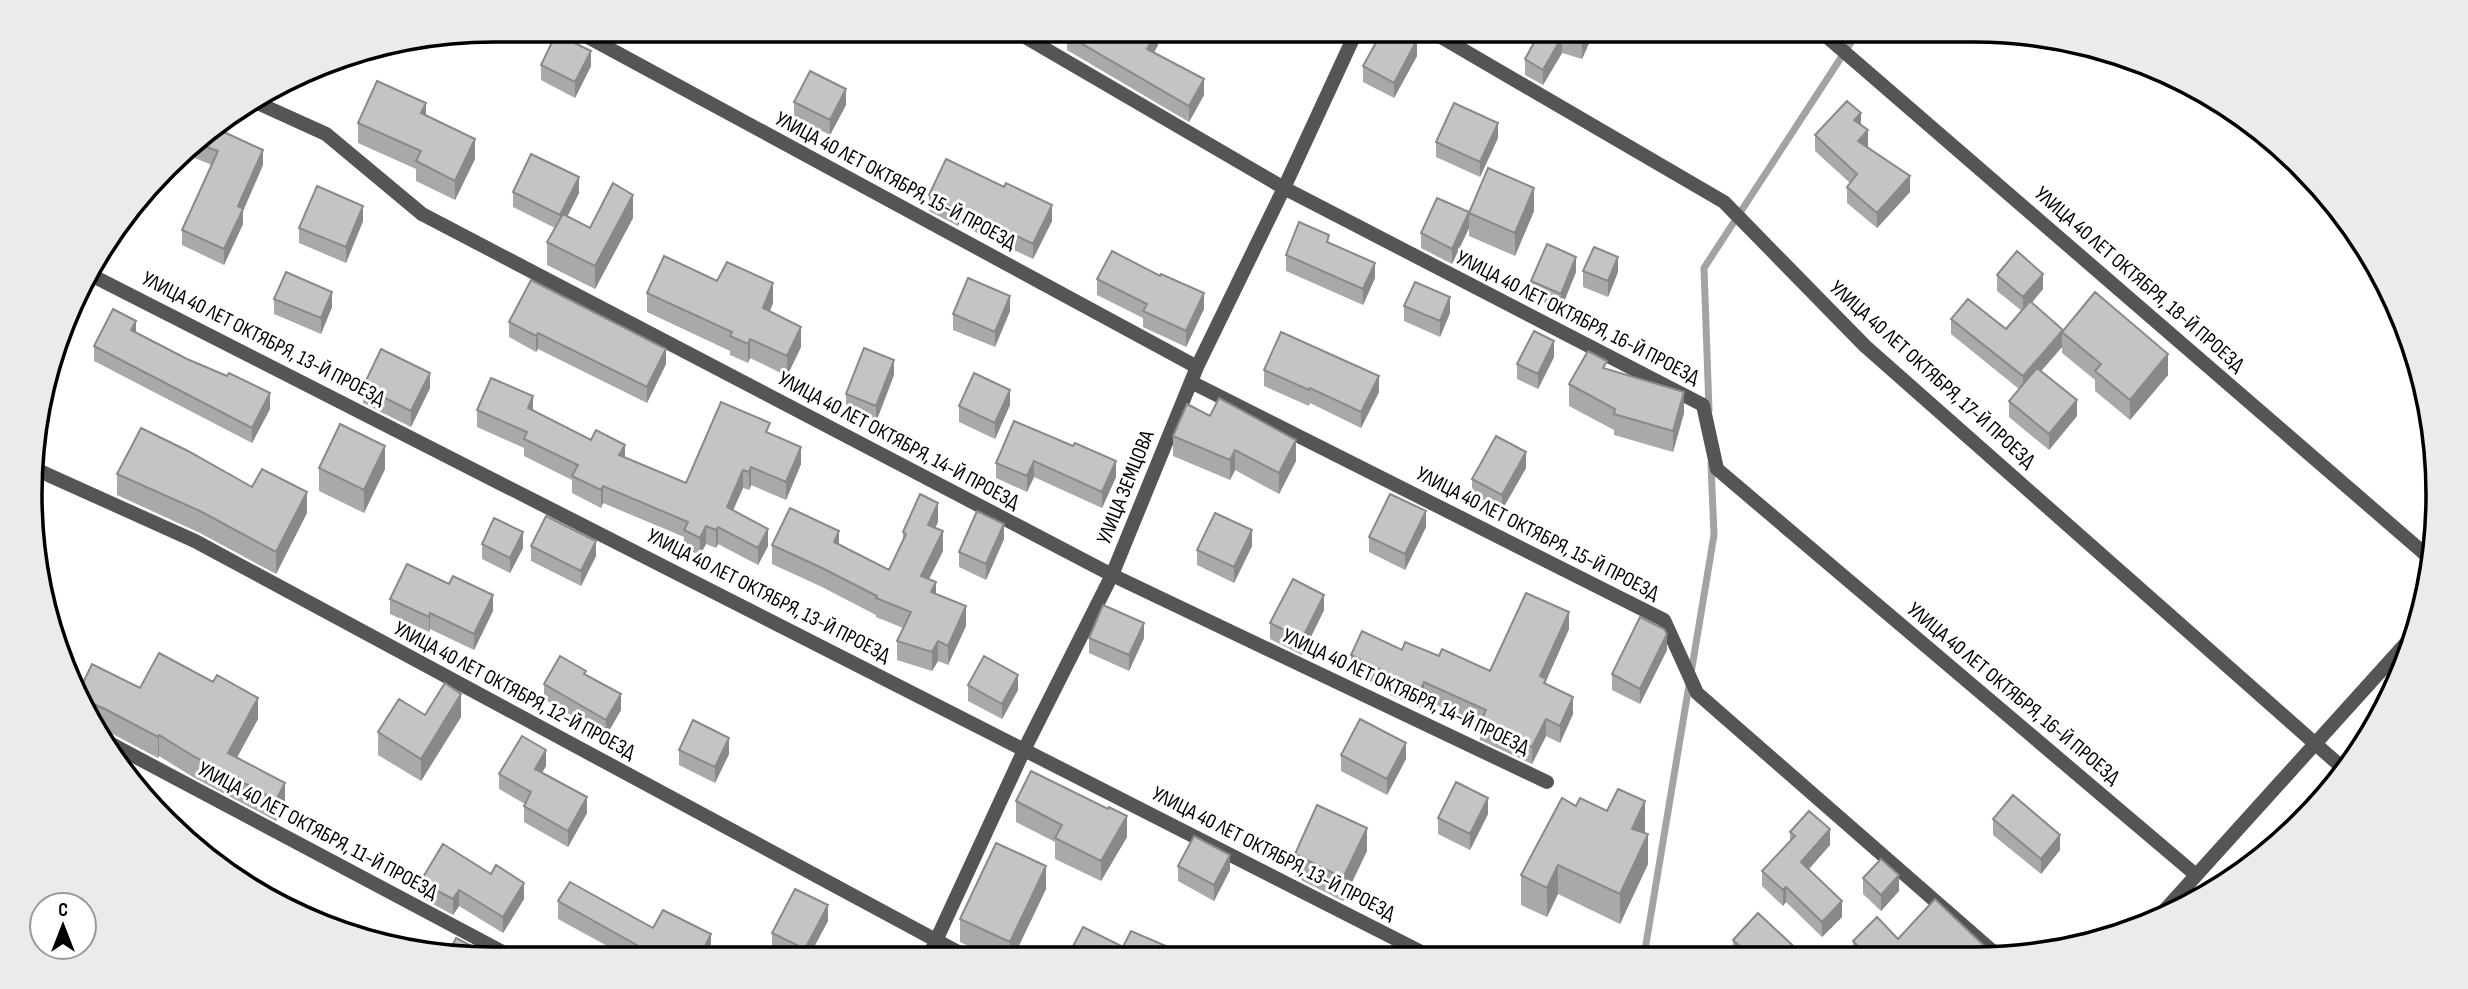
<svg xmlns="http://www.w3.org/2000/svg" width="2468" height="989" font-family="'Sofia Sans Condensed',sans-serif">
	<rect width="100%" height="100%" fill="#fff"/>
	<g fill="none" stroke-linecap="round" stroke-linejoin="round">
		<path stroke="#a3a3a3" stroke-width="7" d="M1709,410L1704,268L1859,30
			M1644,956L1714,535L1711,464"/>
		<path stroke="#555" stroke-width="14" d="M575,30L1197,367
			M1013,30L1284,188L1703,405L1717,469L2196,875
			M1429,30L1724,202L1865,346L2345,770
			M1819,30L2433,561
			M251,100L326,134L422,214L1112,575L1547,782
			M87,273L1431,957
			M1191,382L1664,620L1697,693L1997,955
			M35,469L195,541L969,958
			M100,738L516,959
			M2154,922L2417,631
			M928,958L1025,748L1112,575L1197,367L1284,188L1357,30"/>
	</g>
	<path fill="#a9a9a9" d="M1541,30H1590V41L1582,59L1562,53L1543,85L1525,75V59Z
		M1067,35L1158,45L1154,53L1204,95L1189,122L1067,50Z
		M1417,56L1394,98L1363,82V66Z
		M541,65L591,66L575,98L541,80Z
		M794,102L846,105L830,135L794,117Z
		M358,123L475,159L455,200L416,181V169L358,143Z
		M1861,125L1868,146L1867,147L1910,192L1877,228L1847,203V187L1850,183L1815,151V135Z
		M213,127L263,165L243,211V224L224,265L182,245V230L212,165L182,153L188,145Z
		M1498,138L1480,177L1436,157V142Z
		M513,192L579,193L567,217L590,228L633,218L595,289L547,265V242L555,228L513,207Z
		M929,195L1052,221L1033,259L959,224L958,226L929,211Z
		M1534,211L1515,256L1469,236V228L1452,264L1421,248V233L1469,212Z
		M363,221L346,263L299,243V228Z
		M1329,243L1375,278L1363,305L1286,271V255Z
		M1583,271L1618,272L1608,297L1583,287Z
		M1576,272L1561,309L1531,297V281Z
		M1997,275L2043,289L2032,303L2063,330L2168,375L2130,420L2095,391V380L2062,353V347L2041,371L2077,416L2049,450L2009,417V401L2019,389L1951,334V319L2006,329L2022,311L1997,291Z
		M1097,279L1204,309L1186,347L1143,327V318L1097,295Z
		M717,281L773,303L770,311L801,347L787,376L750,358L748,363L730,355V351L647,312V293Z
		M274,299L332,307L321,334L274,314Z
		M1404,306L1450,313L1440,337L1404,321Z
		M1010,311L995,347L953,330V314Z
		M509,322L666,364L647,403L538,349L536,352L509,337Z
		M136,333L270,409L252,443L94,361V346Z
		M1554,357L1538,389L1517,379V364Z
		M1264,370L1379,392L1361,428L1310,403L1309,406L1264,386Z
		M1607,370L1684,413L1673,452L1614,435V430L1569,406V384Z
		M894,375L876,422L846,409V394Z
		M363,387L430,388L411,427L363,403Z
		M1010,405L995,439L959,422V406Z
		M477,410L533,411L625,457L686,483L770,434L801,464L786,500L751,485L749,490L743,488L733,510L768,546L758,565L718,544L716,548L706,544L700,555L684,548V537L603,503L601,508L572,493V480L524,456V448L477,427Z
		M1210,416L1296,461L1279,494L1235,470L1230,480L1173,456V436Z
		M1014,421L1116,477L1102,508L1034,477L1027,492L996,478V463Z
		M319,468L385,469L364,513L319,491Z
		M1526,468L1502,510L1472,494V479Z
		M117,474L252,487L307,513L276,574L200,533L117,495Z
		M938,522L935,528L943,551L929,579L936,594L966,626L948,665L938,661L932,671L897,660V641L903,628L876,617V615L822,587L772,564V545L839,544L889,570L903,541V532Z
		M1426,527L1405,570L1369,552V537Z
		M1004,539L986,580L959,567V552Z
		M482,544L523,548L510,573L482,559Z
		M531,546L596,556L581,586L531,561Z
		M1252,546L1234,583L1197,565V550Z
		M390,599L493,611L474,650L430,629L429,632L390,614Z
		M1324,610L1302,655L1270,639V623Z
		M1569,629L1546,681V684L1573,714L1560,743L1546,736L1532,764L1480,740V725L1424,699L1420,708L1390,695V691L1351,672V655L1402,650L1439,656L1490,671Z
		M1089,638H1144L1129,671L1089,653Z
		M1667,650L1640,704L1612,690V674Z
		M586,675L621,710L606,736L544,699V684Z
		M968,685L1018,690L1002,719L968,701Z
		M140,688L258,719L237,757L285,804L276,821L193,777L159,756L158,758L105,730L91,724L79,691Z
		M425,715L461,717L421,781L378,755V732Z
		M679,750L729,754L715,783L679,765Z
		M1341,755L1406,759L1387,795L1341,771Z
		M546,766L542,773L587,813L568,847L524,822V806L525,804L499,789V774Z
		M1016,801L1127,837L1101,881L1055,859V842L1016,822Z
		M1576,806L1645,831L1644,833L1648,864L1620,924L1558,894L1547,917L1521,905V875Z
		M1488,814L1470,850L1438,834V818Z
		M1993,819L2060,850L2041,874L1993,835Z
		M1790,832L1830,845L1809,869L1842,917L1822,937L1786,902L1783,906L1762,886V871L1790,841Z
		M1367,851L1343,901L1295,877V854Z
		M1178,866L1230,870L1214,901L1178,881Z
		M1863,878L1899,891L1881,911L1863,894Z
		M420,882L524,899L503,933L459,906L453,915L420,897Z
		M1046,889L1013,958H995L960,942V919Z
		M558,901L653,928L711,951L708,958L709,959H631L558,919Z
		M828,921L808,958H792L772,948V933Z
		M1898,939L1994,955L1853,956V941Z
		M1733,940L1804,956H1733Z"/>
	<path fill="#898989" d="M1158,30V45L1147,65V49Z
		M1588,30H1590V41L1582,59V43Z
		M1562,37V53L1543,85V70Z
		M1417,40V56L1394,98V83Z
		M591,51V66L575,98V82Z
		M1204,79V95L1189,122V106Z
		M846,89V105L830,135V120Z
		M426,103V123L421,113Z
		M1861,113V128L1854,120Z
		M1498,123V138L1480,177V162Z
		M1868,130V146L1858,157V141Z
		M475,139V159L455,200V181Z
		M263,150V165L243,211V224L224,265V249L238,206Z
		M1910,176V192L1877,228V213Z
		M579,177V193L560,231V215Z
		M1534,188V211L1515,256V233Z
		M633,195V218L595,289V266Z
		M1052,205V221L1033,259V244Z
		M363,206V221L346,263V247Z
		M959,208V224L958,226V211Z
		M1469,212V228L1452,264V249Z
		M1576,257V272L1561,309V294Z
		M1618,257V272L1608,297V281Z
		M1375,263V278L1363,305V289Z
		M2043,274V289L2023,312V297Z
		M773,283V303L763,327V308Z
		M82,289V309L46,383L54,345Z
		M332,292V307L321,334V318Z
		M1204,293V309L1186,347V331Z
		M1010,296V311L995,347V332Z
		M1450,297V313L1440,337V321Z
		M136,321V336L131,330Z
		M801,327V347L787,376V356Z
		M2063,330L2062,332V347L2023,392V376Z
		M538,333V349L536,352V336Z
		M750,339V358L748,363V344Z
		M1554,341V357L1538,389V374Z
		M666,349V364L647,403V387Z
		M2168,354V375L2130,420V400Z
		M894,360V375L876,422V406Z
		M430,373V388L411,427V411Z
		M1379,376V392L1361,428V412Z
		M1010,390V405L995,439V423Z
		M1684,392V413L1673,452V431Z
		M270,393V409L252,443V428Z
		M533,396V414L528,408Z
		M2077,400V416L2049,450V434Z
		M1296,440V461L1279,494V473Z
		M625,445V462L619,455Z
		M385,446V469L364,513V490Z
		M801,447V464L786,500V482Z
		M1235,450V470L1230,480V460Z
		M1526,452V468L1502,510V495Z
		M1034,461V477L1027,492V476Z
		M1116,461V477L1102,508V492Z
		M751,467V485L749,490V472Z
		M743,470V488L727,524V507Z
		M603,486V503L601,508V490Z
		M307,492V513L276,574V552Z
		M938,503V522L928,544V525Z
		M1426,511V527L1405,570V554Z
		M1004,524V539L986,580V564Z
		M706,526V544L700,555V538Z
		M718,527V544L716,548V530Z
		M768,529V546L758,565V548Z
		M1252,530V546L1234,583V567Z
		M839,531V551L834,542Z
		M943,531V551L921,595V576Z
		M523,532V548L510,573V558Z
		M596,541V556L581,586V571Z
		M936,582V602L931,592Z
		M493,595V611L474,650V634Z
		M1324,595V610L1302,655V639Z
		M966,606V626L948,665V646Z
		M1569,612V629L1546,681V696L1540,676Z
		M430,613V629L429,632V617Z
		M1144,623V638L1129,671V655Z
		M1667,634V650L1640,704V689Z
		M938,641V661L932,671V652Z
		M1018,675V690L1002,719V704Z
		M1424,682V699L1420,708V691Z
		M461,694V717L421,781V759Z
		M621,694V710L606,736V720Z
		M1573,697V714L1560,743V726Z
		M258,698V719L228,774V753Z
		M1546,719V736L1532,764V747Z
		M159,735V756L158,758V737Z
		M729,738V754L715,783V767Z
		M1406,743V759L1387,795V779Z
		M546,750V766L535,784V769Z
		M285,783V804L276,821V800Z
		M587,797V813L568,847V831Z
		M1488,798V814L1470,850V834Z
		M1645,801V831L1632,858V829Z
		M1127,816V837L1101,881V861Z
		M1367,828V851L1343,901V878Z
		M1830,829V845L1801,878V862Z
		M1648,834V864L1620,924V894Z
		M2060,835V850L2041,874V859Z
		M1230,855V870L1214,901V885Z
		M1558,865V894L1547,917V888Z
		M1046,866V889L1013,958H1010V942Z
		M1899,875V891L1881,911V895Z
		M524,883V899L503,933V917Z
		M1786,887V902L1783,906V890Z
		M459,890V906L453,915V899Z
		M1842,901V917L1822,937V922Z
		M828,905V921L808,958H805V949Z
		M711,934V951L707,959L701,954Z"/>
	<path fill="#c4c4c4" stroke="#898989" stroke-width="2" d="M1069,30H1158L1147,49L1204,79L1189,106L1067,35Z
		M1383,30H1397L1417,40L1394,83L1363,66Z
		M1541,30H1588L1582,43L1562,37L1543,70L1525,59Z
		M556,34L591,51L575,82L541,65Z
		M810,71L846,89L830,120L794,102Z
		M377,81L426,103L421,113L475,139L455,181L416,161L421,151L358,123Z
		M1847,101L1861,113L1854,120L1868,130L1858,141L1910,176L1877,213L1847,187L1857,174L1815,135Z
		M1454,103L1498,123L1480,162L1436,142Z
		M213,127L263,150L238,206L243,209L224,249L182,230L218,151L193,142Z
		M531,154L579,177L560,215L513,192Z
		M946,159L1004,187L1006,183L1052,205L1033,244L959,208L958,211L929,195Z
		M1488,168L1534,188L1515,233L1469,213Z
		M613,183L633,195L595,266L547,242L563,214L590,228Z
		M317,186L363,206L346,247L299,228Z
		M1437,198L1469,212L1452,249L1421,233Z
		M1299,222L1329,235L1327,242L1375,263L1363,289L1286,255Z
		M1547,244L1576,257L1561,294L1531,281Z
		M1594,247L1618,257L1608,281L1583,271Z
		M1112,251L1160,276L1161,274L1204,293L1186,331L1143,311L1147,304L1097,279Z
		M2017,251L2043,274L2023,297L1997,275Z
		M664,256L717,281L727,262L773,283L763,308L801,327L787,356L750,339L748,344L730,336L732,332L647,293Z
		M286,272L332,292L321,318L274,299Z
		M968,278L1010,296L995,332L953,314Z
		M531,280L666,349L647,387L538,333L536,336L509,322Z
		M1415,282L1450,297L1440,321L1404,306Z
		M80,288L82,289L55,344Z
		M2095,292L2168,354L2130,400L2095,371L2101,364L2062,332Z
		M1968,299L2006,329L2030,301L2063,330L2023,376L1951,319Z
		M113,309L136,321L131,330L187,359L227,376L229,373L270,393L252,428L94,346Z
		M1534,331L1554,341L1538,374L1517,364Z
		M1281,332L1379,376L1361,412L1310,388L1309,390L1264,370Z
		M864,348L894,360L876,406L846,394Z
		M381,349L430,373L411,411L363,387Z
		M1588,351L1607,361L1603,368L1684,392L1673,431L1614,414L1615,409L1569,384Z
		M2037,368L2077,400L2049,434L2009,401Z
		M974,373L1010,390L995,423L959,406Z
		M491,378L533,396L528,408L591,440L596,430L625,445L619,455L686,483L721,402L770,423L766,432L801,447L786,482L751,467L749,472L743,470L727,507L768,529L758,548L718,527L716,530L706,526L700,538L684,530L688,522L603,486L601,490L572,476L578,465L524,439L527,432L477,410Z
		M1219,398L1296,440L1279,473L1235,450L1230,460L1173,436L1187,404L1210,416Z
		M1014,421L1073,446L1075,443L1116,461L1102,492L1034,461L1027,476L996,463Z
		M340,424L385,446L364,490L319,468Z
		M141,428L188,451L252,487L262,469L307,492L276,552L200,511L117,474Z
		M1496,436L1526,452L1502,495L1472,479Z
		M920,494L938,503L928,525L943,531L921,576L936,582L931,592L966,606L948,646L938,641L932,652L897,641L911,612L876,598L877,596L822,568L772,545L790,508L839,531L834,542L889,570L906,534L903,532Z
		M1390,494L1426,511L1405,554L1369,537Z
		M977,511L1004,524L986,564L959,552Z
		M1215,513L1252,530L1234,567L1197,550Z
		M546,516L596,541L581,571L531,546Z
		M494,518L523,532L510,558L482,544Z
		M407,564L449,584L453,576L493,595L474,634L430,613L429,617L390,599Z
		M1293,579L1324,595L1302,639L1270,623Z
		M1526,593L1569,612L1540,676L1546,679L1544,683L1573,697L1560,726L1546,719L1532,747L1480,723L1486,710L1424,682L1420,691L1390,678L1391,675L1351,655L1362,631L1402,650L1405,642L1439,656L1442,649L1490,671Z
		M1103,605L1144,623L1129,655L1089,638Z
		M1640,617L1664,629L1667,634L1640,689L1612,674Z
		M159,653L213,682L217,675L258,698L228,753L285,783L276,800L193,756L159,735L158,737L105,709L82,699L79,691L92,664L140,688Z
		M560,656L586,671L584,674L621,694L606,720L544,684Z
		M984,656L1018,675L1002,704L968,685Z
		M445,683L461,694L421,759L378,732L399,699L425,715Z
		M1360,719L1406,743L1387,779L1341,755Z
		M693,720L729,738L715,767L679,750Z
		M522,736L546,750L535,769L587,797L568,831L524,806L531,792L499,774Z
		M1031,771L1108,809L1109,807L1127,816L1101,861L1055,838L1062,825L1016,801Z
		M1456,782L1488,798L1470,834L1438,818Z
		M1618,789L1645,801L1632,829L1648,834L1620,894L1558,865L1547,888L1521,875L1562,798L1576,806L1580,798L1607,811Z
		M2013,795L2060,835L2041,859L1993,819Z
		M1317,805L1367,828L1343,878L1295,854Z
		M1809,811L1830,829L1801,862L1842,901L1822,922L1786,887L1783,890L1762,871L1795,836L1790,832Z
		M1194,836L1230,855L1214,885L1178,866Z
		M996,843L1046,866L1010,942L960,919Z
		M443,844L491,874L496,865L524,883L503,917L459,890L453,899L420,882Z
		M1881,859L1899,875L1881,895L1863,878Z
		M570,882L653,928L663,910L711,934L701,954L709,959H662L558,901Z
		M795,889L828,905L805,949L772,933Z
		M1935,899L1994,955L1867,956L1853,941L1877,917L1898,939Z
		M1758,913L1804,956H1750L1733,940Z
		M1083,927L1123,947L1131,931L1182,953L1179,957L1072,958L1068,956Z
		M456,938L496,959L449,952Z"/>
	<g text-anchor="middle" stroke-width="6" stroke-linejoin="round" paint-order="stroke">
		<g font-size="21" fill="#000" stroke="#fff">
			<text transform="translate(896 180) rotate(28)" y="7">УЛИЦА 40 ЛЕТ ОКТЯБРЯ, 15-Й ПРОЕЗД</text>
			<text transform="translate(2140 279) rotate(41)" y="7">УЛИЦА 40 ЛЕТ ОКТЯБРЯ, 18-Й ПРОЕЗД</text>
			<text transform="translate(1578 317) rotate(27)" y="7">УЛИЦА 40 ЛЕТ ОКТЯБРЯ, 16-Й ПРОЕЗД</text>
			<text transform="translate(264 338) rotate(27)" y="7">УЛИЦА 40 ЛЕТ ОКТЯБРЯ, 13-Й ПРОЕЗД</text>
			<text transform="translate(1933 374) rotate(42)" y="7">УЛИЦА 40 ЛЕТ ОКТЯБРЯ, 17-Й ПРОЕЗД</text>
			<text transform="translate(899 440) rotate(28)" y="7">УЛИЦА 40 ЛЕТ ОКТЯБРЯ, 14-Й ПРОЕЗД</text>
			<text transform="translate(1125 487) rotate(-68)" y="7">УЛИЦА ЗЕМЦОВА</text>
			<text transform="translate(1538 533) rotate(27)" y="7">УЛИЦА 40 ЛЕТ ОКТЯБРЯ, 15-Й ПРОЕЗД</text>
			<text transform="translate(769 595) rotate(27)" y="7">УЛИЦА 40 ЛЕТ ОКТЯБРЯ, 13-Й ПРОЕЗД</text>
			<text transform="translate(515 690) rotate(28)" y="7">УЛИЦА 40 ЛЕТ ОКТЯБРЯ, 12-Й ПРОЕЗД</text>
			<text transform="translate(1406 691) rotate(25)" y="7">УЛИЦА 40 ЛЕТ ОКТЯБРЯ, 14-Й ПРОЕЗД</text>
			<text transform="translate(2014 693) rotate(40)" y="7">УЛИЦА 40 ЛЕТ ОКТЯБРЯ, 16-Й ПРОЕЗД</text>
			<text transform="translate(318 830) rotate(28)" y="7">УЛИЦА 40 ЛЕТ ОКТЯБРЯ, 11-Й ПРОЕЗД</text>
			<text transform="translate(1274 853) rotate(27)" y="7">УЛИЦА 40 ЛЕТ ОКТЯБРЯ, 13-Й ПРОЕЗД</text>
		</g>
	</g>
	<path d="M0 0H2468V989H0ZM494 42H1974A452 452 0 0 1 2426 494V495A452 452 0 0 1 1974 947H494A452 452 0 0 1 42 495V494A452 452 0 0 1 494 42Z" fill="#ebebeb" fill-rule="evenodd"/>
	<path fill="none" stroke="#000" stroke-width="3.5" d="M494 42H1974A452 452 0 0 1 2426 494V495A452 452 0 0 1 1974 947H494A452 452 0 0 1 42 495V494A452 452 0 0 1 494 42Z"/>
	<g transform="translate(63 926)"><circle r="33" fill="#ffffff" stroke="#999999" stroke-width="2"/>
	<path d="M0-5L12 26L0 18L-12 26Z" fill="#000000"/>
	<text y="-10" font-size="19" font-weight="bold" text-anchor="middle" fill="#000000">С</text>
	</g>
</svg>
